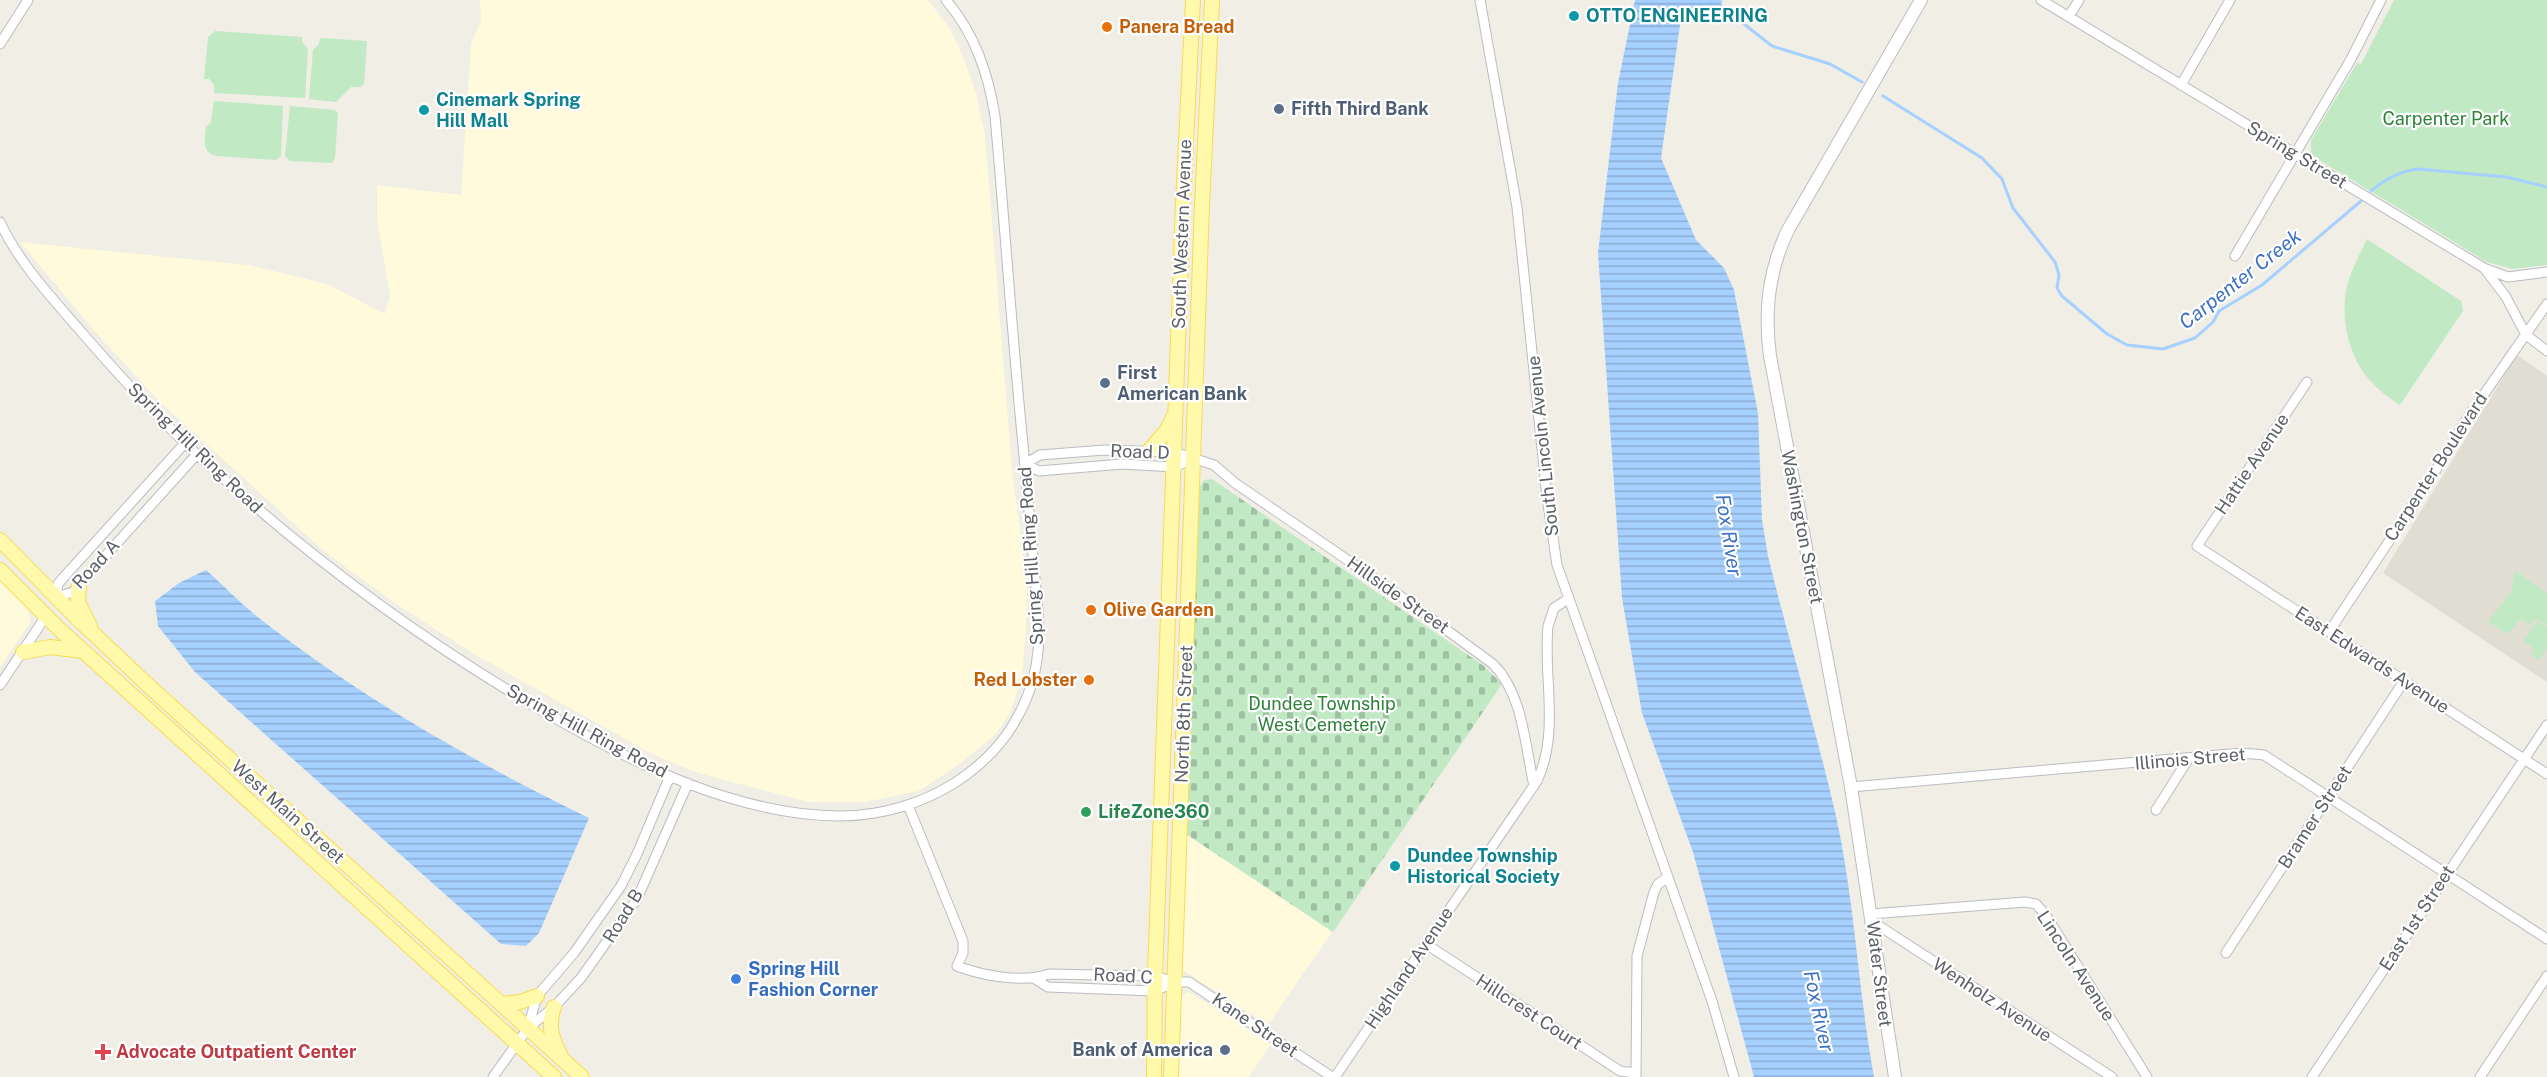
<svg xmlns="http://www.w3.org/2000/svg" width="2547" height="1077" font-family="'Public Sans',sans-serif">
	<defs>
		<pattern id="cemetery-stones" width="16" height="16" patternUnits="userSpaceOnUse" patternTransform="scale(1.5)"><rect width="16" height="16" fill="#c0e9c4"/><path d="M2 7V4a2 2 0 0 1 4 0v3zM10 15v-3a2 2 0 0 1 4 0v3z" fill="#9fc0a3"/></pattern>
		<pattern id="water-rules" width="6" height="5" patternUnits="userSpaceOnUse" patternTransform="scale(1.5)"><rect width="6" height="5" fill="#a6d0ff"/><path d="M0 2.5h6" fill="none" stroke="#8aacd2"/></pattern>
	</defs>
	<rect width="100%" height="100%" fill="#f0eee5"/>
	<path fill="#fffadb" d="M480,0H928L950,29L964,59L976,93L985,135L1012,470L1027,583L1026,630L1022,677L1010,713L995,735L961,763L919,791L865,802H808L698,773L650,753L472,653L392,601L325,552L161,403L97,334L20,242L249,265L327,284L385,314L390,296L377,220V185L461,195L471,43L481,21Z
		M0,579L28,608L31,621L0,667Z
		M1186,834L1332,932L1268,1025L1181,969Z
		M1187,992L1191,993L1271,1044L1249,1077H1179L1180,1004L1182,997Z"/>
	<path fill="#e0ded3" d="M2517,355L2547,376V682L2383,573Z"/>
	<path fill="#c0e9c4" d="M2394,0H2547V265L2513,269L2487,262L2311,155V140L2357,63L2361,64Z
		M215,31L302,37V42L308,49L305,98L214,93V85L209,79H204L208,37Z
		M320,38L367,41L364,84L360,87H351L336,102L309,99L313,50L319,44Z
		M214,101L283,106L281,156L276,160L217,156C201,153 205,139 206,127L211,122Z
		M290,106L335,110L338,113L335,158L332,163L290,161L285,156Z
		M2367,239L2461,301L2463,311L2400,405C2388,397 2377,389 2368,378C2348,355 2340,315 2347,286C2351,270 2360,254 2367,239Z
		M2515,571L2547,593V625L2536,618L2530,625L2520,619L2508,634L2488,622L2511,592Z
		M2538,621L2547,627V649L2539,660L2531,654L2535,648L2523,641Z"/>
	<path fill="url(#cemetery-stones)" d="M1212,479L1484,666L1502,684L1333,932L1186,834L1200,486L1204,480Z"/>
	<path fill="url(#water-rules)" d="M1635,0H1722L1721,6L1713,13L1701,7L1680,25L1661,158L1696,240L1724,268L1734,290L1758,413L1762,520L1768,556C1789,643 1816,729 1836,816C1855,902 1858,991 1874,1077H1754L1693,852L1642,713L1622,598L1598,253L1618,83Z
		M206,570C225,587 243,606 264,622C365,700 474,762 589,818L539,933L526,946L501,944L195,672L158,626L155,601L179,583Z"/>
	<g fill="none" stroke-linecap="round" stroke-linejoin="round">
		<path stroke="#a6d0ff" stroke-width="3" d="M1721,6L1772,46L1830,64L1862,82
			M1883,96L1982,158L2002,179L2013,208L2055,262L2059,275L2057,288L2062,296L2107,334L2127,345L2163,349L2195,338L2213,322L2219,311L2262,285L2361,201
			M2371,191C2385,179 2400,171 2418,169L2506,177L2547,187"/>
		<defs>
			<path id="street" d="M1480,0L1517,207L1547,497L1557,565L1712,1001L1734,1077
				M2041,0L2484,268L2506,297L2526,335L2547,351
				M2069,16L2079,0
				M0,44L28,0
				M2181,85L2230,0
				M0,222C20,265 54,300 84,335C117,373 151,410 187,445C295,547 413,635 541,710C631,762 733,815 840,816C880,816 922,804 956,782C982,765 1005,742 1019,714C1030,694 1036,674 1038,651C1041,624 1036,595 1034,567C1030,526 1027,486 1023,445C1012,335 1005,226 995,116C988,73 975,34 946,0
				M2235,256L2351,59L2381,0
				M2486,269L2508,277L2547,272
				M2307,382L2197,546L2547,774
				M185,443L63,578L58,584L56,597L73,592L197,454
				M1025,464L1040,455L1104,450L1174,452L1214,465L1235,483L1406,600L1493,664C1523,694 1525,745 1534,786
				M1025,464L1039,471L1122,464L1174,467L1193,459
				M2329,632L2436,470L2466,420L2547,304
				M0,685L46,616
				M1851,787L2242,753L2264,755L2547,939
				M908,805L963,941V953L957,966C983,976 1023,983 1049,974L1155,976L1175,982
				M2156,810L2189,758
				M1871,914L2025,902L2036,904L2045,914L2147,1077
				M1873,922L2112,1077
				M1426,944L1620,1071L1635,1073
				M2226,953L2404,681
				M1035,979L1048,987L1155,991L1175,982H1189L1332,1077
				M528,1028L537,996L574,953L621,886L637,854L670,776
				M493,1077L528,1028L554,1007L581,978L637,899L688,783
				M1335,1077L1537,781C1560,732 1543,677 1548,626L1554,608L1568,599
				M1636,1077L1637,956L1654,892L1658,884L1667,878
				M2312,1077L2547,725
				M2480,1077L2547,976"/>
			<path id="secondary" d="M1895,1077L1851,787L1770,356C1764,312 1769,269 1788,230L1921,0"/>
			<path id="primary" d="M1149,451L1167,430L1174,416
				M0,540L80,621L151,688L582,1077
				M0,570L60,630L554,1077
				M79,585L78,602L90,626
				M23,652L50,647L83,651
				M501,1004L520,1002L537,996
				M554,1007C548,1025 551,1037 560,1054
				M1154,1077L1155,976L1183,203L1193,0
				M1171,1077L1202,205L1212,0"/>
		</defs>
		<use href="#street" stroke="#babcc1" stroke-width="11"/>
		<use href="#secondary" stroke="#babdc4" stroke-width="14"/>
		<use href="#primary" stroke="#fada54" stroke-width="16"/>
		<use href="#street" stroke="#fff" stroke-width="9"/>
		<use href="#secondary" stroke="#fff" stroke-width="12"/>
		<use href="#primary" stroke="#fff9ab" stroke-width="14"/>
	</g>
	<g fill="#0f9aa8" stroke="#fff" stroke-width="2">
		<circle cx="1574" cy="16" r="6"/>
		<circle cx="424" cy="110" r="6"/>
		<circle cx="1395" cy="866" r="6"/>
	</g>
	<g fill="#e8710a" stroke="#fff" stroke-width="2">
		<circle cx="1107" cy="27" r="6"/>
		<circle cx="1091" cy="610" r="6"/>
		<circle cx="1089" cy="680" r="6"/>
	</g>
	<g fill="#5c6f8a" stroke="#fff" stroke-width="2">
		<circle cx="1279" cy="109" r="6"/>
		<circle cx="1105" cy="383" r="6"/>
		<circle cx="1225" cy="1050" r="6"/>
	</g>
	<circle fill="#2e9e5b" stroke="#fff" stroke-width="2" cx="1086" cy="812" r="6"/>
	<circle fill="#3f7fe0" stroke="#fff" stroke-width="2" cx="736" cy="979" r="6"/>
	<path fill="#e0444e" stroke="#fff" stroke-width="2" d="M100 1043h6v6h6v6h-6v6h-6v-6h-6v-6h6z"/>
	<g text-anchor="middle" stroke-width="4.5" stroke-linejoin="round" paint-order="stroke">
		<g font-size="18" font-weight="bold" fill="#0d838f" stroke="#fff" text-anchor="start">
			<text x="1586" y="22">OTTO ENGINEERING</text>
			<text x="436" y="106">Cinemark Spring<tspan x="436" dy="21">Hill Mall</tspan></text>
			<text x="1407" y="862">Dundee Township<tspan x="1407" dy="21">Historical Society</tspan></text>
		</g>
		<g font-size="18" font-weight="bold" fill="#c56008" stroke="#fff" text-anchor="start">
			<text x="1119" y="33">Panera Bread</text>
			<text x="1103" y="616">Olive Garden</text>
			<text x="1077" y="686" text-anchor="end">Red Lobster</text>
		</g>
		<g font-size="18" font-weight="bold" fill="#4e5e75" stroke="#fff" text-anchor="start">
			<text x="1291" y="115">Fifth Third Bank</text>
			<text x="1117" y="379">First<tspan x="1117" dy="21">American Bank</tspan></text>
			<text x="1213" y="1056" text-anchor="end">Bank of America</text>
		</g>
		<g font-size="18" fill="#2f823a" stroke="#fff">
			<text x="2446" y="125">Carpenter Park</text>
			<text x="1322" y="710">Dundee Township<tspan x="1322" dy="21">West Cemetery</tspan></text>
		</g>
		<g font-size="18" fill="#5d6066" stroke="#fff">
			<text transform="translate(2297 155) rotate(31)" y="6">Spring Street</text>
			<text transform="translate(1182 234) rotate(-88)" y="6">South Western Avenue</text>
			<text transform="translate(1543 446) rotate(-96)" y="6">South Lincoln Avenue</text>
			<text transform="translate(195 448) rotate(44)" y="6">Spring Hill Ring Road</text>
			<text transform="translate(1140 452) rotate(2)" y="6">Road D</text>
			<text transform="translate(2252 464) rotate(-56)" y="6">Hattie Avenue</text>
			<text transform="translate(2436 467) rotate(-57)" y="6">Carpenter Boulevard</text>
			<text transform="translate(1802 527) rotate(79)" y="6">Washington Street</text>
			<text transform="translate(1031 556) rotate(-94)" y="6">Spring Hill Ring Road</text>
			<text transform="translate(96 564) rotate(-47)" y="6">Road A</text>
			<text transform="translate(1398 595) rotate(35)" y="6">Hillside Street</text>
			<text transform="translate(2372 660) rotate(33)" y="6">East Edwards Avenue</text>
			<text transform="translate(1184 714) rotate(-88)" y="6">North 8th Street</text>
			<text transform="translate(587 731) rotate(28)" y="6">Spring Hill Ring Road</text>
			<text transform="translate(2190 759) rotate(-5)" y="6">Illinois Street</text>
			<text transform="translate(288 812) rotate(42)" y="6">West Main Street</text>
			<text transform="translate(2315 817) rotate(-57)" y="6">Bramer Street</text>
			<text transform="translate(623 916) rotate(-58)" y="6">Road B</text>
			<text transform="translate(2417 918) rotate(-57)" y="6">East 1st Street</text>
			<text transform="translate(2076 966) rotate(57)" y="6">Lincoln Avenue</text>
			<text transform="translate(1409 968) rotate(-56)" y="6">Highland Avenue</text>
			<text transform="translate(1879 974) rotate(83)" y="6">Water Street</text>
			<text transform="translate(1123 976) rotate(3)" y="6">Road C</text>
			<text transform="translate(1992 1000) rotate(33)" y="6">Wenholz Avenue</text>
			<text transform="translate(1529 1012) rotate(33)" y="6">Hillcrest Court</text>
			<text transform="translate(1255 1025) rotate(34)" y="6">Kane Street</text>
		</g>
		<g font-size="18" font-weight="bold" fill="#27864d" stroke="#fff" text-anchor="start">
			<text x="1098" y="818">LifeZone360</text>
		</g>
		<g font-size="18" font-weight="bold" fill="#366cbe" stroke="#fff" text-anchor="start">
			<text x="748" y="975">Spring Hill<tspan x="748" dy="21">Fashion Corner</tspan></text>
		</g>
		<g font-size="18" font-weight="bold" fill="#be3a42" stroke="#fff" text-anchor="start">
			<text x="116" y="1058">Advocate Outpatient Center</text>
		</g>
		<g font-size="20" font-style="italic" fill="#3e72c2" stroke="#fff">
			<text transform="translate(2240 279) rotate(-38)" y="7">Carpenter Creek</text>
			<text transform="translate(1729 535) rotate(81)" y="7">Fox River</text>
			<text transform="translate(1819 1011) rotate(78)" y="7">Fox River</text>
		</g>
	</g>
</svg>
